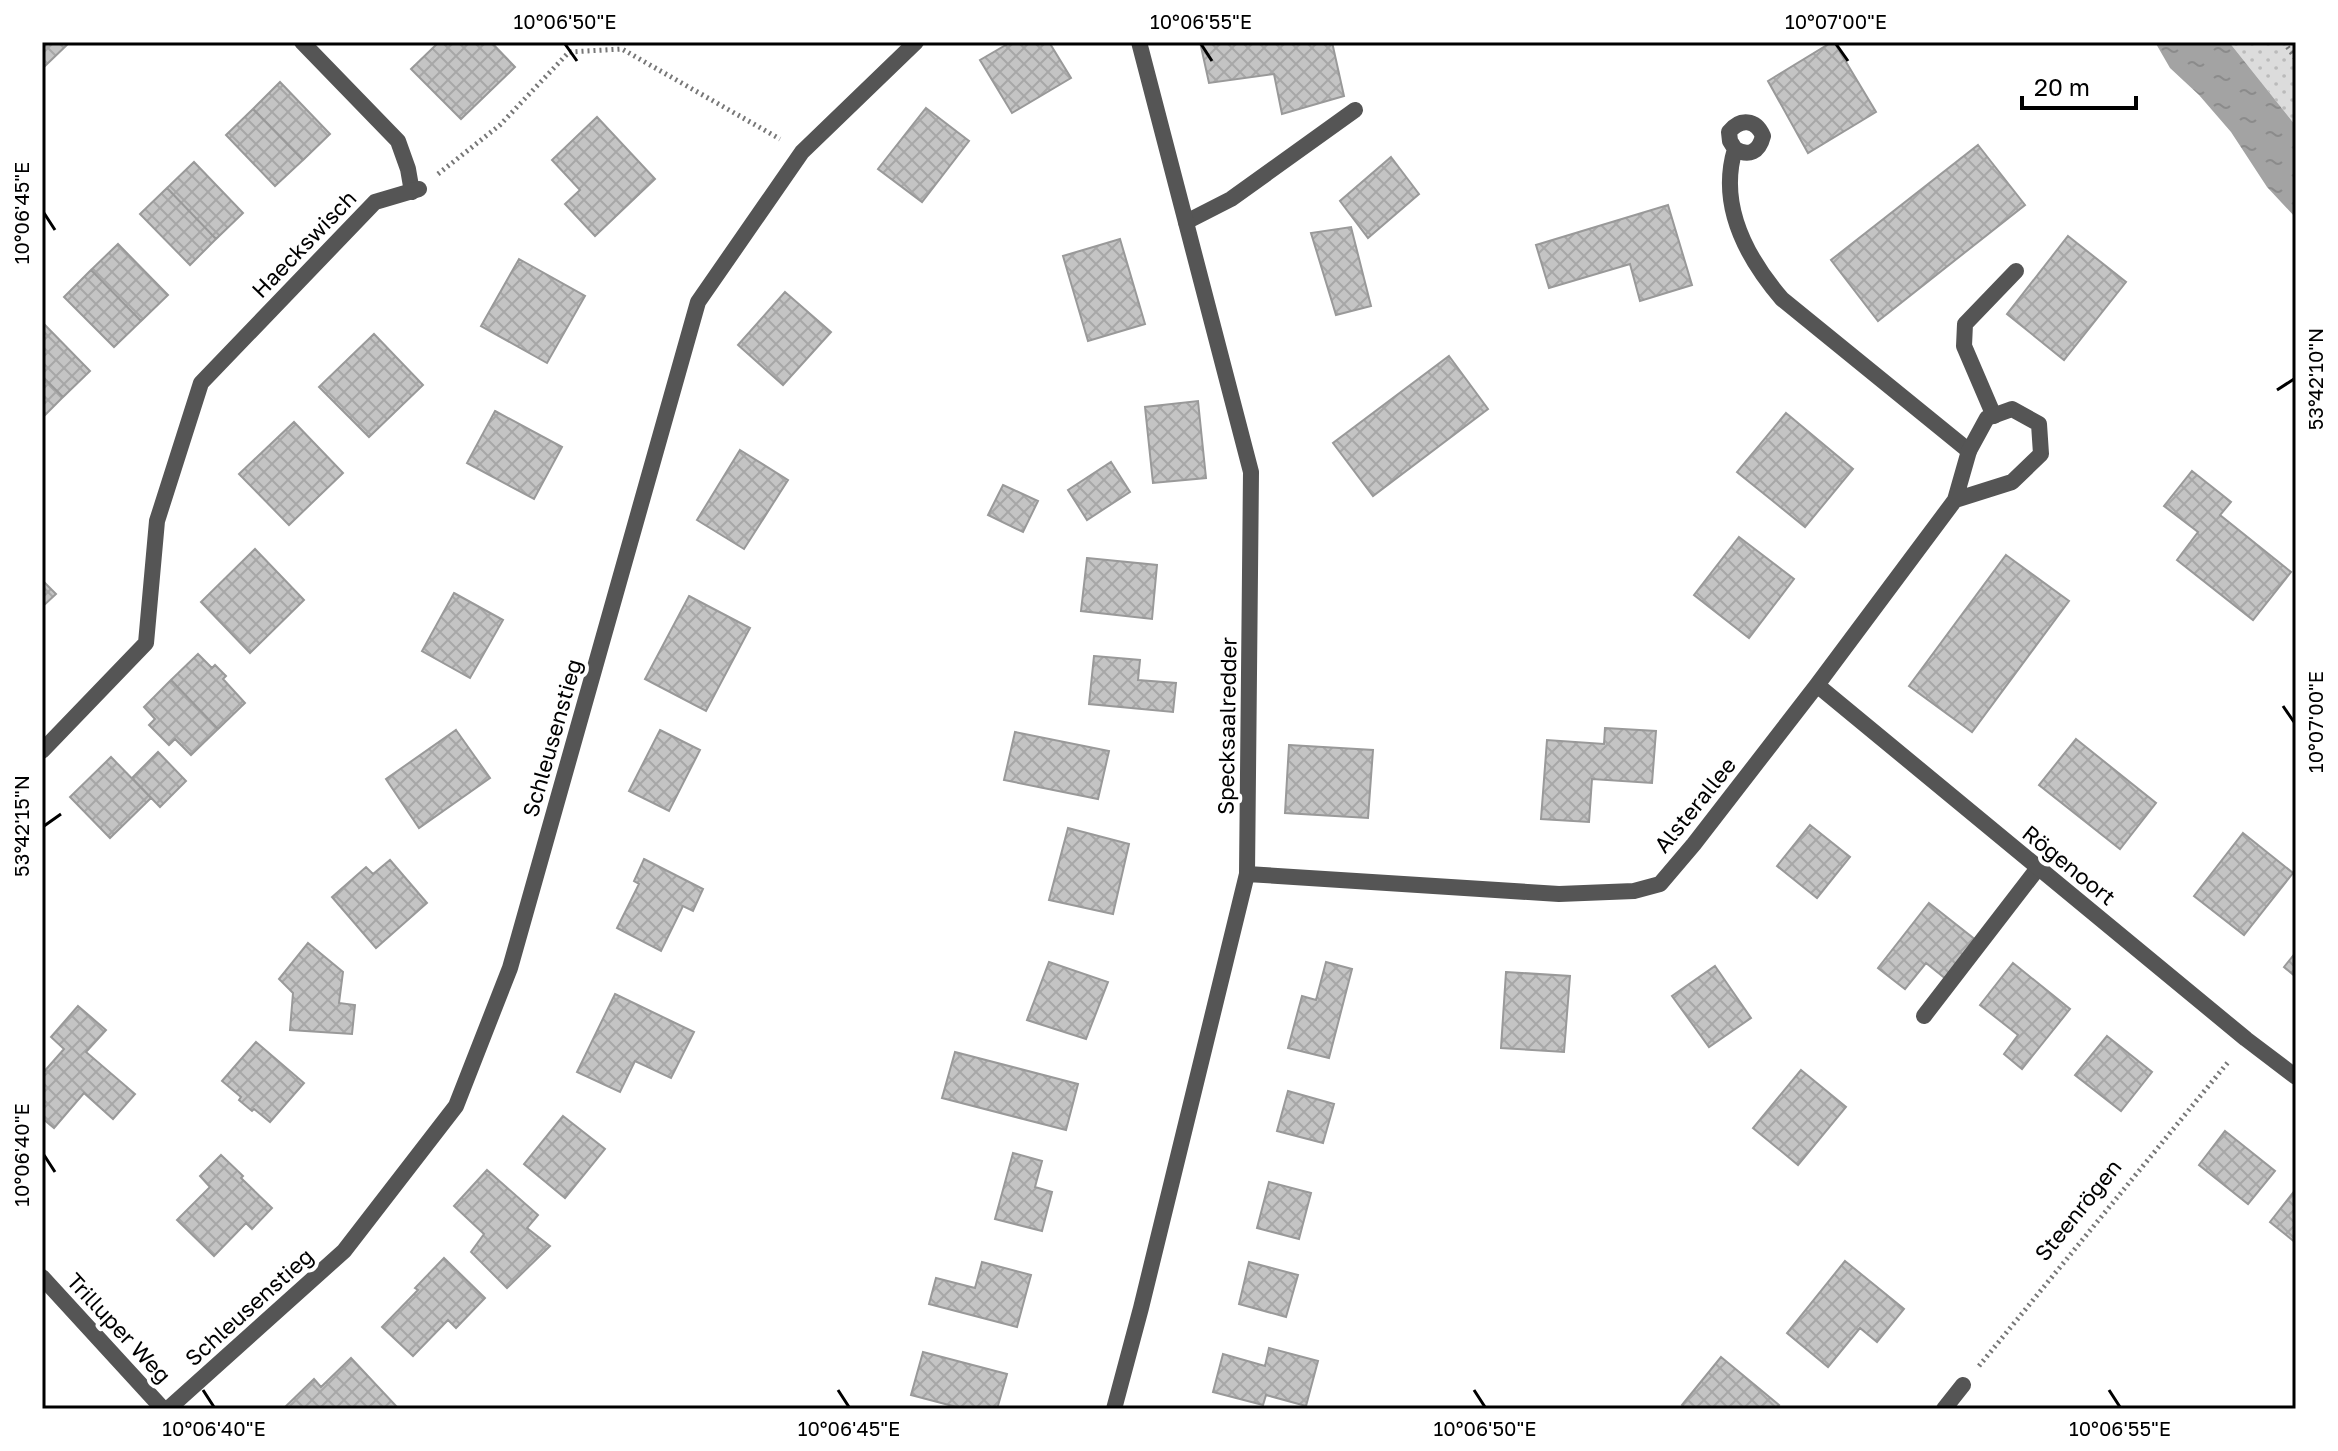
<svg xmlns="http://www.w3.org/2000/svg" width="2338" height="1451" font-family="'Golos Text',sans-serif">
	<defs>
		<pattern id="park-dots" width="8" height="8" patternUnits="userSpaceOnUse" patternTransform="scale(2)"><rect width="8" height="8" fill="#dcdcdc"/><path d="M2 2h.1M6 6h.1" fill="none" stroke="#bbb" stroke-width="1.8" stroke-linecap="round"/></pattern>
		<pattern id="water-ripples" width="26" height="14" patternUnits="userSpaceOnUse" patternTransform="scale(2)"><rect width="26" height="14" fill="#a3a3a3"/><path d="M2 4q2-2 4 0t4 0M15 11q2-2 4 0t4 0" fill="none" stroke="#8b8b8b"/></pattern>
		<pattern id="building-cross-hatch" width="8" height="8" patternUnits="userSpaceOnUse" patternTransform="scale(2)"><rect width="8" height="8" fill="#c4c4c4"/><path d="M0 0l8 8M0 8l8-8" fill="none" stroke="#a7a7a7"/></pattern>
	</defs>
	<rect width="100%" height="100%" fill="#fff"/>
	<path fill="url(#park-dots)" d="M2229,42H2296V126L2292,121Z"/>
	<path fill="url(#water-ripples)" d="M2155,42H2229L2296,126V218L2267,187L2231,132L2199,95L2170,68Z"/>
	<path fill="url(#building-cross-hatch)" stroke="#999" stroke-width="2" d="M42,42H70L45,66L42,62Z
		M439,42H491L515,67L461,119L411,69Z
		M1011,42H1049L1071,78L1012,113L980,60Z
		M1200,42H1332L1344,96L1282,114L1274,74L1209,83Z
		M1832,42H1834L1876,112L1808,153L1768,81Z
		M280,82L330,134L303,160L253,109Z
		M926,108L969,141L922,202L878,169Z
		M253,109L303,160L275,186L226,135Z
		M597,117L655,179L595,236L565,204L580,190L552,160Z
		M1978,145L2025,205L1878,321L1831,260Z
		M1391,157L1419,194L1368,238L1340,201Z
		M194,162L243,213L216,239L167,188Z
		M167,188L216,239L190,265L140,214Z
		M1668,205L1692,285L1640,301L1630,264L1549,288L1536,245Z
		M1351,227L1371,306L1336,315L1311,233Z
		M2068,236L2126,282L2064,360L2007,314Z
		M1120,239L1145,324L1088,341L1063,256Z
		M118,244L168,295L141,321L91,270Z
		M519,259L585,296L547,363L481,326Z
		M91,270L141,321L114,347L64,297Z
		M785,292L831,332L783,385L738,345Z
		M42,322L90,371L63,397L42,376Z
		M374,334L423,385L369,437L319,387Z
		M1449,356L1488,409L1373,496L1333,443Z
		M42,376L63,397L42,418Z
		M1198,401L1206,478L1153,483L1145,407Z
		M495,411L562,447L534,499L467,463Z
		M1786,413L1853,469L1805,527L1737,472Z
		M294,422L343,473L289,525L239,474Z
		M740,450L788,480L744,549L697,520Z
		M1111,462L1130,492L1087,520L1068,490Z
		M2192,471L2231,502L2220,515L2291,572L2253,620L2177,560L2198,532L2164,506Z
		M1003,485L1038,501L1023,532L988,515Z
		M1739,537L1794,579L1749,638L1694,595Z
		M255,549L304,600L250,653L201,602Z
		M2006,555L2069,601L1972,732L1909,686Z
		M1087,558L1157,565L1152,619L1081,611Z
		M42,580L56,594L42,607Z
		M454,593L503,620L470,678L422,651Z
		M689,596L750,628L706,711L645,679Z
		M198,654L212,668L215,665L226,676L223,679L245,703L218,729L171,680Z
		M1094,656L1140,660L1138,680L1176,683L1173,712L1089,704Z
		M171,680L218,729L191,755L175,739L169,745L149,725L155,719L144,707Z
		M1605,728L1656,731L1652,783L1592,779L1589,822L1541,819L1547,740L1604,744Z
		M456,730L490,778L419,828L386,779Z
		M660,730L700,750L669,811L629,791Z
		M1015,732L1109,751L1098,799L1004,780Z
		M2076,739L2156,803L2120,849L2039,785Z
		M1289,745L1373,750L1368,818L1285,813Z
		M158,752L186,781L160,807L132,778Z
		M111,757L151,798L110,838L70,797Z
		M1810,825L1850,857L1817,898L1777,866Z
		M1068,828L1129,844L1113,914L1049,900Z
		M2243,833L2293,873L2244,935L2194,896Z
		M644,859L703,889L693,911L683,906L661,951L617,928L639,884L634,881Z
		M390,860L427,903L376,948L332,897L366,867L373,874Z
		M1929,903L1977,941L1946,979L1926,963L1905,989L1878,968Z
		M308,943L343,972L339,1003L355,1005L352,1034L290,1030L293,993L279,979Z
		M2296,952V977L2284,967Z
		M1049,962L1108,982L1086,1039L1027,1020Z
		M1326,962L1352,969L1329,1058L1288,1048L1302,996L1316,1000Z
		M2013,963L2070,1009L2022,1069L2004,1054L2018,1035L1980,1005Z
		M1715,966L1751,1018L1709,1047L1672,996Z
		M1506,972L1570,976L1564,1052L1501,1048Z
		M615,994L694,1032L671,1078L635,1061L620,1092L577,1072Z
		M78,1006L106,1030L86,1052L135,1094L113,1119L84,1093L54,1128L42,1118V1074L64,1049L51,1037Z
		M2107,1036L2152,1072L2121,1111L2075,1075Z
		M256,1042L304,1083L270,1122L254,1109L252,1111L239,1100L241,1097L222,1081Z
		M955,1052L1078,1084L1066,1130L942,1098Z
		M1801,1070L1846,1107L1798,1165L1753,1128Z
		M1288,1091L1334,1104L1323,1143L1277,1131Z
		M563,1116L605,1149L565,1198L524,1164Z
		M2225,1131L2275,1171L2248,1204L2199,1165Z
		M1013,1153L1042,1161L1035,1187L1052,1192L1042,1231L995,1219Z
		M221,1155L243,1176L241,1178L272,1208L252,1229L246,1223L214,1256L177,1220L210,1187L200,1176Z
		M487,1170L538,1215L527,1228L550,1246L507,1288L471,1252L484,1234L454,1206Z
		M1269,1182L1311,1193L1299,1239L1257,1228Z
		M2296,1189V1243L2270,1222Z
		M444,1258L485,1298L456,1328L448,1320L413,1356L382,1327L418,1290L415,1288Z
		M1845,1261L1904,1309L1877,1342L1860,1328L1828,1367L1787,1333Z
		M982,1262L1031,1275L1017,1327L929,1304L936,1278L975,1288Z
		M1249,1262L1298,1275L1286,1317L1239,1304Z
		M1269,1348L1318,1361L1306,1406L1266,1395L1263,1405L1213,1392L1223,1354L1265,1366Z
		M923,1352L1007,1374L997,1409H964L911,1395Z
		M1721,1357L1779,1405L1775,1409H1686L1682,1405Z
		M351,1358L396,1406L393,1409H283L314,1379L321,1387Z"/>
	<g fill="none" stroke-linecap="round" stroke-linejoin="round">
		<path stroke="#777" stroke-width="5" stroke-dasharray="2 4" stroke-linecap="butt" d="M2284,42L2296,59
			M438,174L500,125L569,52L622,49L780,139
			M1979,1366L2229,1061"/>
		<path stroke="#555" stroke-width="16" d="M302,42L398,141L408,169L412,192
			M1735,149C1749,157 1759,152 1763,136C1756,119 1740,118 1729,132L1730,141L1735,149C1718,205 1746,257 1782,299L1969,451
			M1186,222L1231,199L1355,110
			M1994,416L1964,346L1965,324L2016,271
			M1924,1016L2038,868"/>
		<path stroke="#555" stroke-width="16" d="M1817,685L2246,1039L2296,1077
			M42,751L146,643L157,521L201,383L375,202L419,189
			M1247,874L1559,894L1634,891L1660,884L1694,844L1817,685L1955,500L2012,482L2041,454L2039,424L2012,409L1987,418L1969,451L1955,500
			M42,1277L163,1409
			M168,1409L344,1251L456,1106L510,968L698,302L802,152L916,42
			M1114,1409L1141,1308L1247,874L1251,472L1139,42
			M1944,1409L1963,1385"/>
	</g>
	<path fill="none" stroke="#000" stroke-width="3" d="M565,44L577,61M1201,44L1212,61M1836,44L1848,61M44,213L55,230M2277,390L2294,379M2283,706L2294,722M44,826L61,814M44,1155L55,1172M203,1390L214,1407M838,1390L849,1407M1474,1390L1485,1407M2109,1390L2120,1407"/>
	<g text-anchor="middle" stroke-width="8" stroke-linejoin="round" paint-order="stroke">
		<g font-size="22" fill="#000" stroke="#fff">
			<text transform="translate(304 244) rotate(-46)" y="8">Haeckswisch</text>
			<text transform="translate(1227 726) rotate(-89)" y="8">Specksaalredder</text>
			<text transform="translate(552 738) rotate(-74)" y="8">Schleusenstieg</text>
			<text transform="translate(1695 805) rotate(-51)" y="8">Alsterallee</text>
			<text transform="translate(2069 865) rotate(39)" y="8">Rögenoort</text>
			<text transform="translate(2078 1210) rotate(-51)" y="8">Steenrögen</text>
			<text transform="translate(249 1307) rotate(-42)" y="8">Schleusenstieg</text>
			<text transform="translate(119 1328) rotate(47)" y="8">Trilluper Weg</text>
		</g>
	</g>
	<rect width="2338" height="1451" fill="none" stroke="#ffffff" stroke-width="88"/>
	<path d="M2022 96v12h114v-12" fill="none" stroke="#000000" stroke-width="4"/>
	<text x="2034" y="96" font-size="24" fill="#000000" stroke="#ffffff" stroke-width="6" paint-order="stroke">20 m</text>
	<rect x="44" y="44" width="2250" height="1363" fill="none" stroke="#000" stroke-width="3"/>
	<g font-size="20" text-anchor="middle" fill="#000">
		<text x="565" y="29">10°06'50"E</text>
		<text x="1201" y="29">10°06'55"E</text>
		<text x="1836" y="29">10°07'00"E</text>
		<text transform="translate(22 213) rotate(-90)" y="7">10°06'45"E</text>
		<text transform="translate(2316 379) rotate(-90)" y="7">53°42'10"N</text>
		<text transform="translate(2316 722) rotate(-90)" y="7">10°07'00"E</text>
		<text transform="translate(22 826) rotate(-90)" y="7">53°42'15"N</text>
		<text transform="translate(22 1155) rotate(-90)" y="7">10°06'40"E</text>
		<text x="214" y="1436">10°06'40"E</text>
		<text x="849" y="1436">10°06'45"E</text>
		<text x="1485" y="1436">10°06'50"E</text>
		<text x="2120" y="1436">10°06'55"E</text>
	</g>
</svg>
